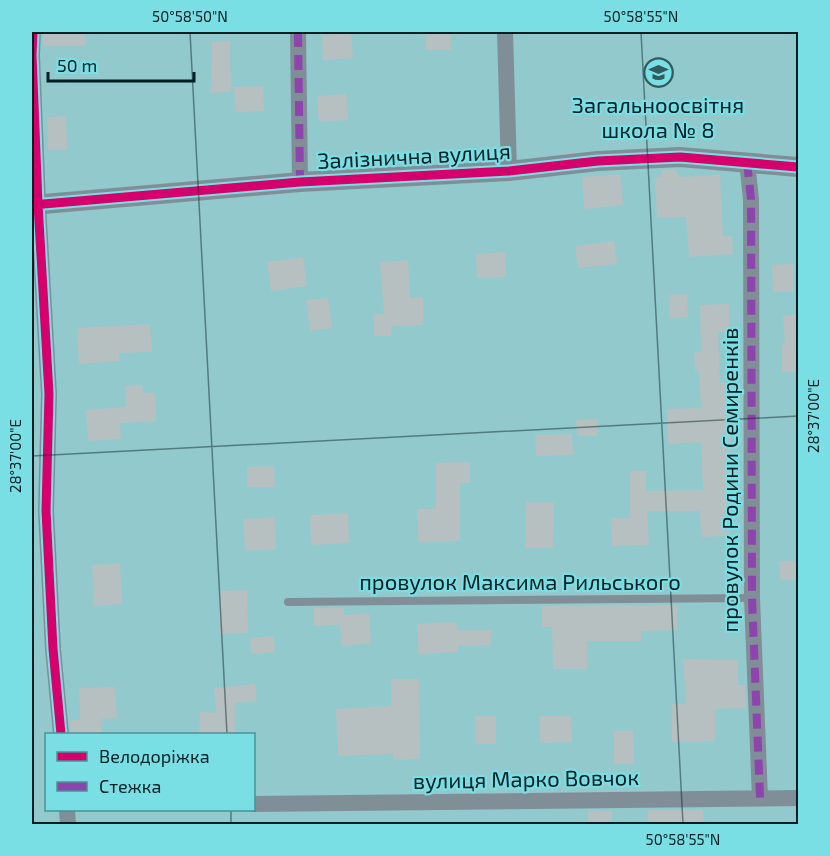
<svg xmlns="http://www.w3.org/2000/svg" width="830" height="856" font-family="'Exo 2',sans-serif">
	<rect width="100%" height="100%" fill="#92c9cc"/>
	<path fill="#b6c0c0" d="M43,32H85V46H43Z
		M426,32H451V50H426Z
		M351,33L353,58L323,60L322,35Z
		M230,41L231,92L211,93L212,42Z
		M263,86L264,111L235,112L234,87Z
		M346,94L348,120L319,122L317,96Z
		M66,116L67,150H48V117Z
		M675,169L680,177L720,175L723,236H732L733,254L689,257L686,217L657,218L655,177H660L663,170Z
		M620,174L623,205L584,209L582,177Z
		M614,241L617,264L578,268L575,246Z
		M505,252L506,277L477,278L476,254Z
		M303,257L307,286L271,291L267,262Z
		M408,260L410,298L423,297V325L391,326V336H374V314H384L380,262Z
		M793,264L794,291L773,292L772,265Z
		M687,294L688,317L670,318L669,295Z
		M328,298L332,328L310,331L306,300Z
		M729,304V332H718L720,383H729L732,483H728L730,536L701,537L700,511H647L649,545L612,546L611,518H630V471H646V491L703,490L701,442L668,444L667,409L701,408L699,371H695L694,353L701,352L700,305Z
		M798,314V372H782V343H785L783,316Z
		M150,324L152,352L119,353V361L79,364L77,328Z
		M142,385L143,393H155L156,421L120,423L121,439L88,441L86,410L126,407L125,386Z
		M597,419V436H577L576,420Z
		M572,434L573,455L536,456L535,435Z
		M470,462V483H460V541L418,542L417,509H436V463Z
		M274,466L275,487H247V467Z
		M526,502H554L553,548H525Z
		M348,513L349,543L311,545L310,515Z
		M275,517L276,549L245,551L243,519Z
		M779,561H798V580H780Z
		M120,563L122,604L94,606L92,565Z
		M247,590L248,633L220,634L219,591Z
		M677,605V630L641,631V641H587V669H553L552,627H542V606Z
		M314,608H344V615L369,613L371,643L342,646L340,625L314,626Z
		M456,622L457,630H491V645L458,646V652L418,654L417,624Z
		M274,636L275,652L251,654L250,638Z
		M683,659L738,660V685H745L746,708L715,709V741L672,742V704H686Z
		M391,679H419L420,759L393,760V754L338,756L336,709L391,706Z
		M255,684L257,701L235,703V735H199L200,712L216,713L214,688Z
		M115,687L117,718L101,719L102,735H71L70,720H80L79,688Z
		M475,716H496V744H475Z
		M540,716H571L572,742L540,743Z
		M614,731H633L634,764H614Z
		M648,810H703L704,825H648Z
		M588,811H612V825H588Z"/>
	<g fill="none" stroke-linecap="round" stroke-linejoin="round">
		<path stroke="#808e97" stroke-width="8" d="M288,602L752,598"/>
		<path stroke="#808e97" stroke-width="16" d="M33,32L32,55L38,204L49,394L46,511L53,649L61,734
			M298,32L300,182
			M505,32L509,171
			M747,162L751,199L752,598L760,798
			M254,804L798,798
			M67,810L68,824"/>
		<path stroke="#808e97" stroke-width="20" d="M32,205L300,182L509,171L598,161L680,157L798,167"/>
		<path stroke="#8e44ad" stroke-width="8" stroke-dasharray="15 8" stroke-linecap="butt" d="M298,32L300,182
			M747,162L751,199L752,598L760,798"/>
		<defs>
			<path id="cycleway" d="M33,32L32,55L38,204L49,394L46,511L53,649L61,734
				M32,205L300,182L509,171L598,161L680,157L798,167"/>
		</defs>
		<use href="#cycleway" stroke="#7adee5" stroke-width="13"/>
		<use href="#cycleway" stroke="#d6006c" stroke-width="9"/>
	</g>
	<path fill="none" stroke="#001f22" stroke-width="1.5" stroke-opacity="0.45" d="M190,32L227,734M641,32L683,824M32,456L798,416M231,810V824"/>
	<defs>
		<symbol id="school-ring" viewBox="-11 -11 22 22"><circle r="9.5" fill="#7adee5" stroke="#335a5e" stroke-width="1.5"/><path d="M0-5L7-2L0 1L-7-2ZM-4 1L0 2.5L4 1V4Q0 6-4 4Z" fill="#335a5e"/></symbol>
	</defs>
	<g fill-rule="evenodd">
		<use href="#school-ring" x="642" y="56" width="33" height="33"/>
	</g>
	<g text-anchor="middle" stroke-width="4.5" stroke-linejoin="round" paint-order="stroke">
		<g font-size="22" fill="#001f22" stroke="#7adee5">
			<text x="658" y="113">Загальноосвітня<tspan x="658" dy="25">школа № 8</tspan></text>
		</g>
		<g font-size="22" fill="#001f22" stroke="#7adee5">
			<text transform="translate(414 156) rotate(-3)" y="8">Залізнична вулиця</text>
			<text transform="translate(730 480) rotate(-90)" y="8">провулок Родини Семиренків</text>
			<text x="520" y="590">провулок Максима Рильського</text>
			<text transform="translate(526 779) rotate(-1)" y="8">вулиця Марко Вовчок</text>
		</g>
	</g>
	<rect width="830" height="856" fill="none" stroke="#7adee5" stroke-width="66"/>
	<rect x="45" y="733" width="210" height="78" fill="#7adee5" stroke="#499297" stroke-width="1.5"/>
	<rect x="57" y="752" width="30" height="9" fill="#d6006c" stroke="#499297" stroke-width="1.5"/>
	<text x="99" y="763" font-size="18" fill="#001f22">Велодоріжка</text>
	<rect x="57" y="782" width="30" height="9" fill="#8e44ad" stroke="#499297" stroke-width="1.5"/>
	<text x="99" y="793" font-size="18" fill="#001f22">Стежка</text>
	<path d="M48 72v9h146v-9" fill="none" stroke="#001f22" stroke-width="3"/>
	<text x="57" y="72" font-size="18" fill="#001f22" stroke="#7adee5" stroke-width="4.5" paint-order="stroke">50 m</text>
	<rect x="33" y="33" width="764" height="790" fill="none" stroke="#001f22" stroke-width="2"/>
	<g font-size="15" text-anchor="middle" fill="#001f22">
		<text x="190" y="22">50°58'50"N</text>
		<text x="641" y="22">50°58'55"N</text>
		<text transform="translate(814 416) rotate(-90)" y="5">28°37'00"E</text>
		<text transform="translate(16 456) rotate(-90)" y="5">28°37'00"E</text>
		<text x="683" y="845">50°58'55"N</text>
	</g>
</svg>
